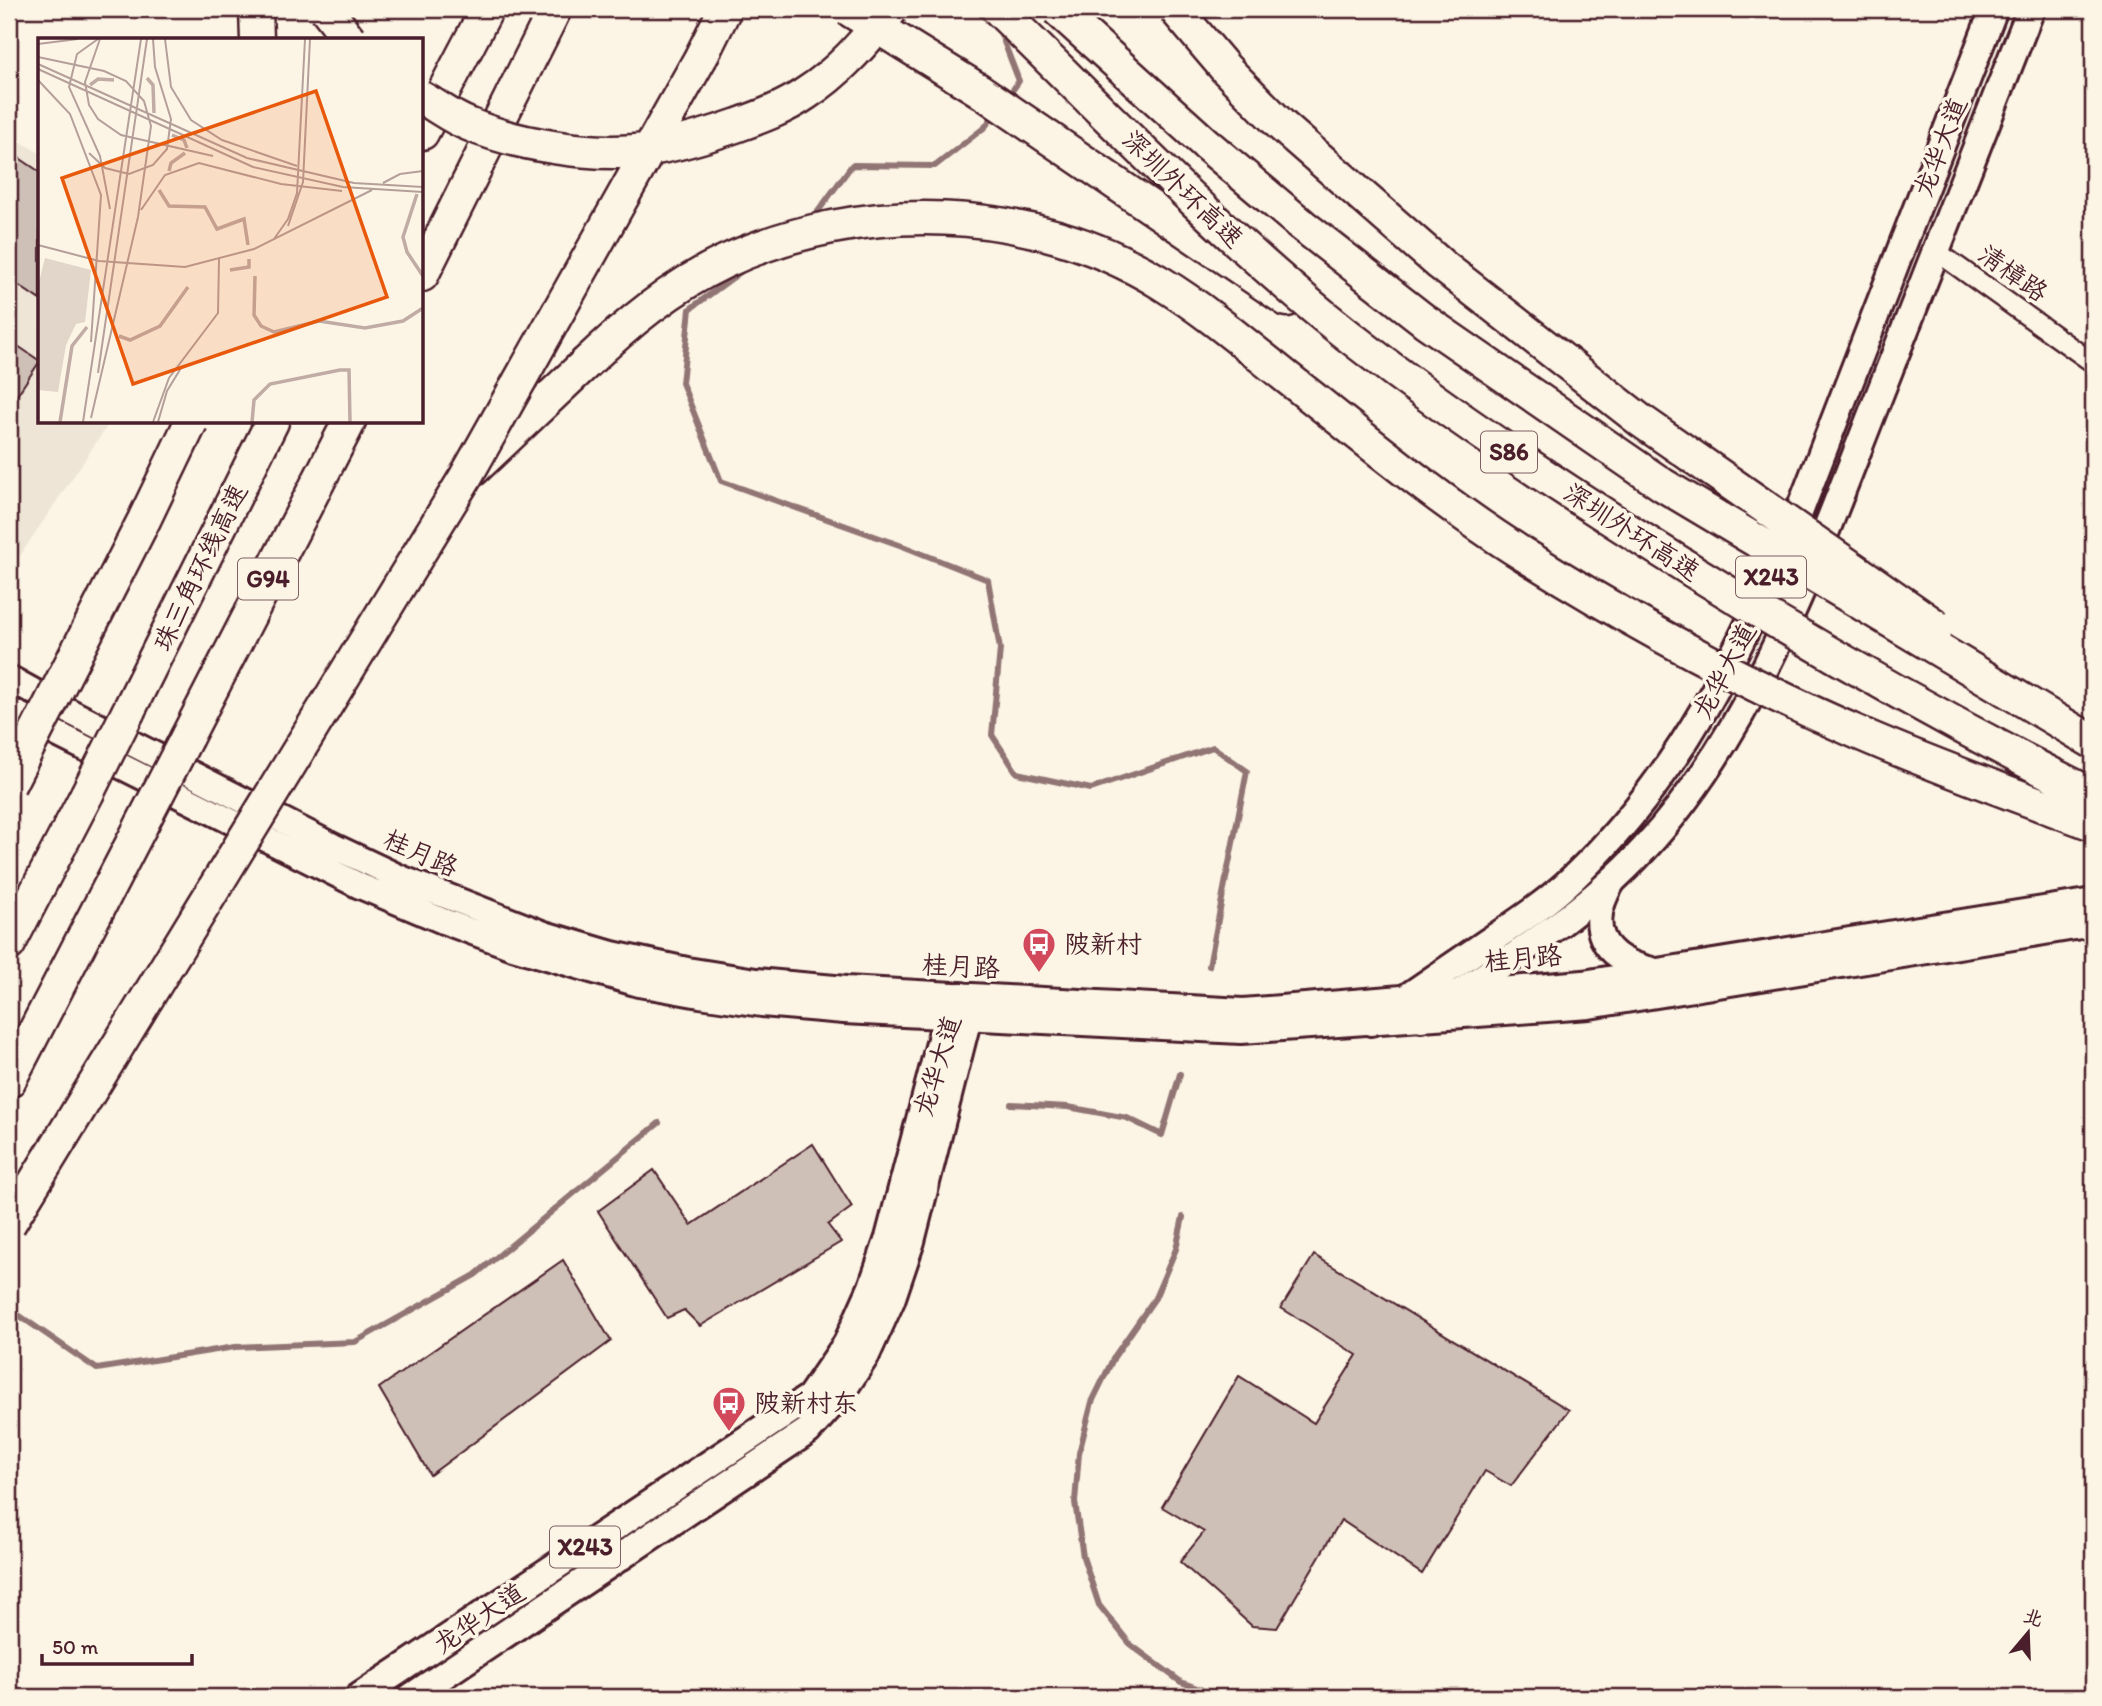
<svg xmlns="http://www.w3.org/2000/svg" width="2102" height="1706" font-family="Itim,'LXGW WenKai TC',sans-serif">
	<rect width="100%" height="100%" fill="#fcf5e5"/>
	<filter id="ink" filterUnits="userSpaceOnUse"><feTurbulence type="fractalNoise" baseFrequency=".0143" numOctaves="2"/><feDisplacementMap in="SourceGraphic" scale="14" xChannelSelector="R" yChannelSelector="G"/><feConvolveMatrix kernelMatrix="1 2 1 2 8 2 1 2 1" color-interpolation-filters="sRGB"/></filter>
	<g filter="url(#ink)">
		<path fill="#eee5d7" d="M9,135L40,153V422H110L9,572Z"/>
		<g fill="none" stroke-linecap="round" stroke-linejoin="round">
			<path stroke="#917474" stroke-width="6" d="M975,9L990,22
				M999,29L1019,81L1007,98
				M811,221L852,165L935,166L985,127L996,112
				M743,270L690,309L682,383L721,481L905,547L988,580L1000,649L992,735L1017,773L1091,789L1213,747L1247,771L1209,966
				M1011,1104L1068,1107L1127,1118L1162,1135L1180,1074
				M1183,1217L1176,1249L1155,1298L1114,1357L1092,1402L1079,1453L1075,1502L1083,1557L1099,1605L1131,1645L1181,1682L1221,1697
				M20,1316L97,1369L235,1347L355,1342L475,1275L659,1123"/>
		</g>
		<path fill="#cfc0b7" stroke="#4a1f2b" stroke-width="2" d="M9,151L40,172V300L9,279Z
			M9,340L40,361L9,407Z
			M813,1144L852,1207L828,1225L841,1242L700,1326L684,1310L667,1318L598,1211L654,1170L691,1225Z
			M1314,1255L1569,1410L1511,1486L1485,1471L1422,1574L1341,1520L1277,1628L1252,1626L1180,1562L1204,1532L1162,1507L1239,1376L1314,1423L1357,1355L1281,1308Z
			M563,1260L611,1341L430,1475L379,1388Z"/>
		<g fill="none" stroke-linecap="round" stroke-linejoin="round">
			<defs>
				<path id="street" d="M1936,251L2093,363"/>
				<path id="secondary" d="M9,678L67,710L333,846L403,879L544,934L612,954L687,970L756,981L846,989L1243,1011L1414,997
					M9,710L360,886L443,921L513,947L639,984L700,995L762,1004L844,1011L1241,1031L1589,1006L2093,924
					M1613,881C1585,927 1601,958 1652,970
					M1453,994L1583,983L2093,901"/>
				<path id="primary" d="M1422,1018C1499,966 1580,918 1644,849C1755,729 1812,566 1871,416C1924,280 1977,144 2031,9
					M1371,1022C1409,996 1447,970 1485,944C1516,923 1547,903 1574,877C1681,775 1741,649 1798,515L1994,9
					M359,1697L810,1397L847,1343L872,1287L889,1238L947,1016L961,996
					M411,1697L808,1431L839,1396L866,1355L891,1300L911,1241L968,1017L961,996"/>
				<path id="highway" d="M256,9L257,40
					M701,57L725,9
					M979,90L1287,300
					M422,133L487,9
					M422,275L555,9
					M473,470L585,364
					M128,712L272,422
					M187,737L349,422
					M9,944L87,794
					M9,1081L142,824"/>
			</defs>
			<use href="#street" stroke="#4a1f2b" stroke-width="23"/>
			<use href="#secondary" stroke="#4a1f2b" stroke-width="30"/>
			<use href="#primary" stroke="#4a1f2b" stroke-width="32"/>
			<use href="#highway" stroke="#4a1f2b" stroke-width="37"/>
			<use href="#street" stroke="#fcf5e5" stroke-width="18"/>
			<use href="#secondary" stroke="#fcf5e5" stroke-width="24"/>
			<use href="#primary" stroke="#fcf5e5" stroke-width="26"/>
			<use href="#highway" stroke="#fcf5e5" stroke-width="32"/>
			<defs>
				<path id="highway-bridge" d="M326,9L350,40
					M848,9L979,90
					M998,9C1105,113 1209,222 1325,317C1411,387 1504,450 1597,510C1757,614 1922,710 2093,795
					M1057,9L1206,144L1302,225L1425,321L1663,485L2093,742
					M1175,9L1226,69L1281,125L1440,264L1640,420L1937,627
					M422,98C437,106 452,118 468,124C517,145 598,158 650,149C680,144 709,135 738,125C760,117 785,108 805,94C840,72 866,40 892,9
					M585,364C627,324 671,287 724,262C861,198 1031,203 1161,283C1205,310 1245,344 1285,376C1364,438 1441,503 1526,556C1633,623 1745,684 1861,734C1937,767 2015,795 2093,824
					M9,785L144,520L191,422
					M87,794L128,712
					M142,824L187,737
					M9,1224L465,478L701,57"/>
			</defs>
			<use href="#highway-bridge" stroke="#4a1f2b" stroke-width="37" stroke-linecap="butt"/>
			<use href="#highway-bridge" stroke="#fcf5e5" stroke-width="32"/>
		</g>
	</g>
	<defs>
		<symbol id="bus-pin" viewBox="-11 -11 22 30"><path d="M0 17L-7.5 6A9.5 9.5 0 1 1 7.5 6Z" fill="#d1495b" stroke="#fcf5e5"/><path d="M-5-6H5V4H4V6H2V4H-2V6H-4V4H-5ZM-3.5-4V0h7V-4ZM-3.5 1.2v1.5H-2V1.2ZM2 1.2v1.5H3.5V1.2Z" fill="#fff"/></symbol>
	</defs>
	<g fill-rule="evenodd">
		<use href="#bus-pin" x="1020" y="925" width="38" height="52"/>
		<use href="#bus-pin" x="710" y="1384" width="38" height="52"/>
	</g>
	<g text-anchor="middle" stroke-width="7" stroke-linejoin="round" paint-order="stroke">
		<g fill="#fcf5e5" stroke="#7f5f63" stroke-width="2">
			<rect x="1481" y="431.5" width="56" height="41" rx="5"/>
			<rect x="1736" y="556.5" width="70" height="41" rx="5"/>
			<rect x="238" y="558.5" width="60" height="41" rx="5"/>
			<rect x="550" y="1526.5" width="70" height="41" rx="5"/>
		</g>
		<g font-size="24" font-weight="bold" fill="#4a1f2b">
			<text x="1509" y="460">S86</text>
			<text x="1771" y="585">X243</text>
			<text x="268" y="587">G94</text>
			<text x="585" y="1555">X243</text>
		</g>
		<g font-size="26" fill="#4a1f2b" stroke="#fcf5e5">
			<text transform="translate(1940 147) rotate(-69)" y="9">龙华大道</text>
			<text transform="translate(1183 189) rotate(44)" y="9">深圳外环高速</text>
			<text transform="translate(2013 273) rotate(35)" y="9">清樟路</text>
			<text transform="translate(1632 532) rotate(33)" y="9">深圳外环高速</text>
			<text transform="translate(200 567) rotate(-64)" y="9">珠三角环线高速</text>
			<text transform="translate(1724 671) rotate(-62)" y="9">龙华大道</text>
			<text transform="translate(421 853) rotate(24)" y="9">桂月路</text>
			<text transform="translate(1523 958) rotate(-5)" y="9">桂月路</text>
			<text transform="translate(961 966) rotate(3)" y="9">桂月路</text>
			<text transform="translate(937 1066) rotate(-73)" y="9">龙华大道</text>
			<text transform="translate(479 1618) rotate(-34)" y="9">龙华大道</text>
		</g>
		<g font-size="26" fill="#4a1f2b" stroke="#fcf5e5" text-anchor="start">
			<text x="1064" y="953">陂新村</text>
			<text x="754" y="1412">陂新村东</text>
		</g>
	</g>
	<g transform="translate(38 38)">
		<rect width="385" height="385" fill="#fcf5e5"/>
		<path d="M7,220L53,232L47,284L38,286L28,307L20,354L0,352V248Z" fill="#e2d5ca"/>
		<path fill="none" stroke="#c0aca5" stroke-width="3.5" d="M109,40L115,47L116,75M52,47L60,41L76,42M134,97L146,102L149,110M131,133L133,125L147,115M121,152L131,168L167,169L179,191L206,181L210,207M379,156L365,199L369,214L385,238M192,232L211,229V221M217,238L216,277L223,288L236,294L281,283L327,290L365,283L385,270M81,298L92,302L122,288L150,249M22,384L34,308L49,289M214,384L216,362L232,346L302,332H311L312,384"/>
		<path fill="none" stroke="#b59f9b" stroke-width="2" d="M60,1L39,16L31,49L62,118L72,171M62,1L47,44L51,67L60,81L83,97L175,118M127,1L133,49L153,82L184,102L259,128M0,6L40,1M0,19L66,33L88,43L106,63L113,88L100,179L53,380M0,26L209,120L316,145L385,149M0,31L215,129L305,149L385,154M0,42L32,76L63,157L53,304M51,115L67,130L91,136L115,127L129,111L133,81L117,29L115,1M345,145L362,136L385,133M103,172L127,137L161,125L243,146L304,153M250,188L265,144L272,1M236,201L250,181L259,155L267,1M0,207L61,223L147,229L216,211L334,152M60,335L109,1M45,384L103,1M115,384L131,340L180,275L181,221M120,384L129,353L143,330"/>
		<path fill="#e8590c" fill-opacity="0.15" stroke="#e8590c" stroke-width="3.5" d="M278,53L349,259L95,346L24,140Z"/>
		<rect width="385" height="385" fill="none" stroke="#4a1f2b" stroke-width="3.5"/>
	</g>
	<rect width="2102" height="1706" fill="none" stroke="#fcf5e5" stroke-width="35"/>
	<rect x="18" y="18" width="2067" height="1671" fill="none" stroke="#4a1f2b" stroke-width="2.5" filter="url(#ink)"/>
	<g transform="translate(2028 1633) rotate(19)" stroke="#fcf5e5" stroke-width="5" paint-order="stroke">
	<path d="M0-5L12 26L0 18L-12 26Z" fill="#4a1f2b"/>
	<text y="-10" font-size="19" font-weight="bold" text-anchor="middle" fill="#4a1f2b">北</text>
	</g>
	<path d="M42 1654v10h150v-10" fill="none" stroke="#4a1f2b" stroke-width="3.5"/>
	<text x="52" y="1654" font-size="21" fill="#4a1f2b" stroke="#fcf5e5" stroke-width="5" paint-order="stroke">50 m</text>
</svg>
